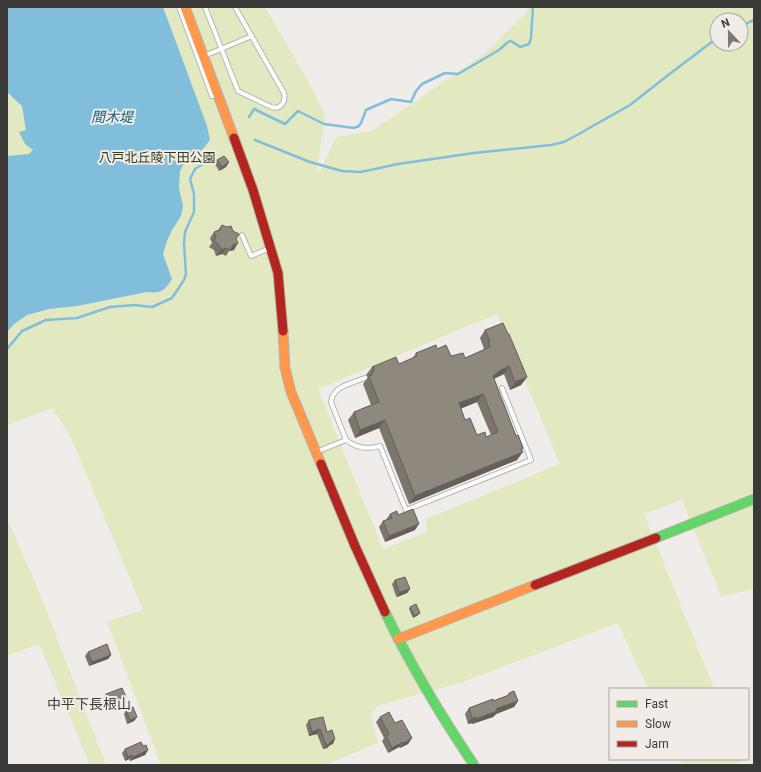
<svg xmlns="http://www.w3.org/2000/svg" width="761" height="772" font-family="Roboto,'Noto Sans JP',sans-serif">
	<rect width="100%" height="100%" fill="#efece9"/>
	<path fill="#e2e9c0" fill-rule="evenodd" d="M7,7H265L308,81L325,115L317,170L320,172L336,137L372,131L485,53L526,13L528,7H754V589L721,596L682,500L644,514L714,689H648L618,623L460,683L377,706L371,716L378,743L325,765H161L107,621L143,610L72,440L53,408L7,425ZM717,20H741V44H717ZM497,314L560,464L426,519L427,532L383,549L318,389Z
		M7,519L38,589L106,765H90L39,644L7,656Z
		M679,759H742V761L732,765H682Z"/>
	<path fill="#80bedc" d="M7,7H163L207,126L210,140L203,149L183,165L180,171L179,188L183,206L181,216L172,230L167,241L163,254L172,279C165,290 161,294 147,292L77,306L49,309L27,315L14,324L7,332V156L29,154L33,150L25,144L19,132L26,130L22,106L7,92Z"/>
	<g fill="none" stroke-linecap="round" stroke-linejoin="round">
		<path stroke="#80bedc" stroke-width="2.5" d="M741,26L754,20
			M249,117L254,109L285,124L298,111L324,124L354,128L359,126L361,123L366,110L391,99L411,102L416,91L422,84L445,73L458,74L499,50L508,42L511,41L520,47L529,44L531,38L533,7
			M255,140L310,162L342,171L361,172L398,164L474,153L551,145L564,142L577,135L630,105L667,76L717,38
			M7,349L22,331L46,320L77,318L110,307L134,305L152,307L172,298L184,280L186,274L184,244L185,232L194,212V194L190,179L195,169L214,157"/>
		<defs>
			<path id="lane" d="M179,7L212,96L217,95
				M205,7L238,91L271,107C281,110 286,102 284,93L235,7
				M204,56L252,36
				M242,235L251,256L270,248
				M346,440C356,448 367,450 380,446L406,510L531,460L502,388
				M316,452L346,440L331,402C333,386 352,383 365,378"/>
			<path id="fast" d="M656,538L754,499
				M385,612C411,666 441,716 474,765"/>
			<path id="slow" d="M185,7L234,138
				M283,331L285,368L291,392L321,464
				M398,639L535,585"/>
			<path id="jam" d="M234,138L253,190L278,273L283,331
				M321,464L355,546L385,612
				M535,585L656,538"/>
		</defs>
		<use href="#lane" stroke="#b7b6b3" stroke-width="6"/>
		<use href="#fast" stroke="#b7b6b3" stroke-width="11"/>
		<use href="#slow" stroke="#b7b6b3" stroke-width="11"/>
		<use href="#jam" stroke="#b7b6b3" stroke-width="11"/>
		<use href="#lane" stroke="#fdfcfc" stroke-width="4"/>
		<use href="#fast" stroke="#63d668" stroke-width="9"/>
		<use href="#slow" stroke="#ff974d" stroke-width="9"/>
		<use href="#jam" stroke="#b3261e" stroke-width="9"/>
	</g>
	<path fill="#7b756d" fill-rule="evenodd" d="M217,160L229,162L226,167L219,171L215,164Z
		M222,225L236,239L234,250L229,251L226,256L222,254L216,256L214,250L209,247L212,243L210,238L214,232L218,230Z
		M485,330L508,334L527,377L521,385L510,390L504,374L494,379L516,436L523,448L517,460L409,504L379,428L355,438L348,420L354,412L371,405L363,384L368,377L366,375L372,367L399,364L412,359L416,353L437,349L451,356L465,358L483,350L484,349L480,338ZM477,402L491,435L486,437L477,435L465,420L461,408Z
		M390,514L398,515L415,530L385,542L379,527L383,521L386,520Z
		M395,580L410,589L407,593L397,597L396,596L392,584Z
		M410,607L420,613L418,615L413,618L409,609Z
		M88,652L111,655L108,659L89,666L85,656Z
		M509,693L518,701L514,707L496,714L493,717L472,724V723L468,724L465,714L469,708L493,701L507,696Z
		M106,694L123,702L118,704L117,705L105,710L102,702L103,700V699Z
		M126,710L137,717L134,721L127,724L124,714Z
		M380,717L395,723L412,738L408,744L400,748L399,747L388,753L382,741L384,738L376,722Z
		M309,720L327,732L333,744L330,745L327,748L323,749L317,734L309,736L306,725Z
		M143,746L148,750L145,755L130,761L129,759L125,761L122,753L125,749Z"/>
	<path fill="#645f59" d="M229,162L226,167L219,171L222,167Z
		M238,243L234,250L229,251L233,245Z
		M226,248L222,254L216,256L221,250Z
		M509,366L504,374L495,378L487,384L493,376L501,370Z
		M527,377L521,385L510,390L515,382Z
		M483,394L477,402L453,412L459,403Z
		M385,420L379,428L355,438L360,430Z
		M523,448L519,454L523,452L517,460L409,504L415,496Z
		M419,524L415,530L385,542L389,536Z
		M410,589L407,593L397,597L400,592Z
		M420,613L418,615L413,618L414,616Z
		M111,655L108,659L89,666L92,662Z
		M126,697L123,702L118,704L117,705L105,710L108,706Z
		M518,701L514,707L496,714L493,717L472,724L476,719L496,709Z
		M137,717L134,721L127,724L130,720Z
		M476,717L472,723L468,724L472,718Z
		M320,729L317,734L309,736L312,732Z
		M412,738L408,744L400,748L404,743Z
		M335,739L333,744L330,745L327,748L323,749L330,742Z
		M403,742L399,747L388,753L392,748Z
		M148,750L145,755L130,761L133,757Z
		M132,755L129,759L125,761L128,757Z"/>
	<path fill="#8f887f" stroke="#645f59" fill-rule="evenodd" d="M224,156L229,162L222,167L217,160Z
		M222,225L227,227L231,226L233,231L239,234L236,239L238,243L233,245L230,250L226,248L221,250L218,244L214,241L216,237L214,232L220,230Z
		M503,323L508,334H509L527,377L515,382L509,366L501,370L493,376L516,436L518,435L523,448L521,449L523,452L415,496L385,420L360,430L354,412L379,402L369,376L372,375V373L374,371V368L372,367L396,357L399,364L417,356L416,353L436,345L437,349L446,345L451,356L463,353L465,358L490,347L488,342H490L485,330ZM483,394L498,432L486,437L485,432L477,435L470,418L465,420L459,403Z
		M413,509L419,524L389,536L383,521L392,518L390,514L397,511L398,515Z
		M405,577L410,589L400,592H399L395,580Z
		M416,604L420,613L414,616L410,607Z
		M107,644L111,655L92,662L88,652Z
		M122,688L126,697L119,700L120,701L108,706L105,698L107,697L106,694Z
		M514,691L518,701L496,709L497,711L476,719V717L472,718L469,708L493,699V701L509,695V693Z
		M133,707L137,717L130,720L126,710Z
		M389,712L395,723L402,720L412,738L404,743L403,742L392,748L386,736L389,734L380,717Z
		M323,717L327,732L332,730L335,739L330,742V744L326,745L320,729L312,732L309,720Z
		M141,742L143,746L146,745L148,750L133,757L132,755L128,757L125,749Z"/>
	<g text-anchor="middle" stroke-width="4" stroke-linejoin="round" paint-order="stroke">
		<g font-size="13" fill="#343b18" stroke="#f1ece7">
			<text x="157" y="162">八戸北丘陵下田公園</text>
		</g>
		<g font-size="14" font-style="italic" fill="#1b5f7e" stroke="#f1ece7">
			<text x="112" y="122">間木堤</text>
		</g>
		<g font-size="14" fill="#3c3a38" stroke="#f1ece7">
			<text x="89" y="709">中平下長根山</text>
		</g>
	</g>
	<rect width="761" height="772" fill="none" stroke="#3c3a38" stroke-width="16"/>
	<rect x="609" y="688" width="140" height="72" fill="#f1ece7" stroke="#a9a5a1"/>
	<rect x="617" y="701" width="20" height="6" fill="#63d668" stroke="#a9a5a1"/>
	<text x="645" y="708" font-size="12" fill="#3c3a38">Fast</text>
	<rect x="617" y="721" width="20" height="6" fill="#ff974d" stroke="#a9a5a1"/>
	<text x="645" y="728" font-size="12" fill="#3c3a38">Slow</text>
	<rect x="617" y="741" width="20" height="6" fill="#b3261e" stroke="#a9a5a1"/>
	<text x="645" y="748" font-size="12" fill="#3c3a38">Jam</text>
	<g transform="translate(729 32) rotate(338)"><circle r="19" fill="#f1ece7" stroke="#a9a5a1"/>
	<path d="M0-3L7 15L0 10L-7 15Z" fill="#7b7876"/>
	<text y="-6" font-size="11" font-weight="bold" text-anchor="middle" fill="#3c3a38">N</text>
	</g>
</svg>
